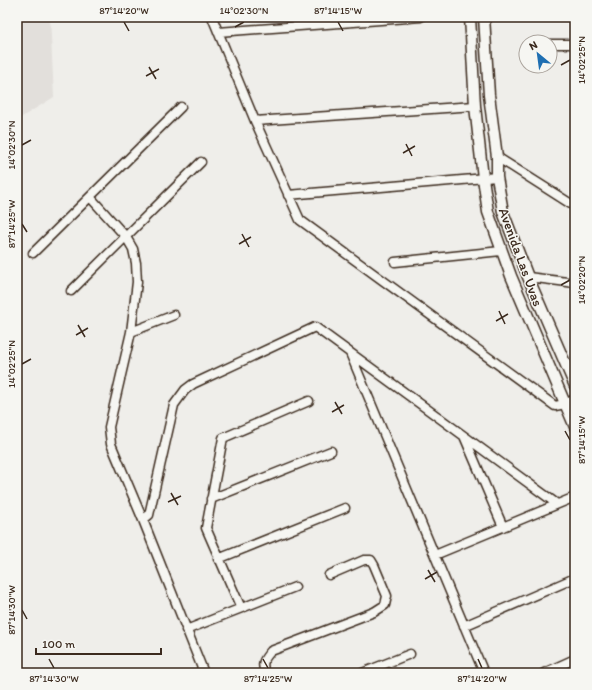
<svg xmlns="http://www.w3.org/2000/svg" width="592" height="690" font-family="Itim,sans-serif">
	<rect width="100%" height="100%" fill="#efeeea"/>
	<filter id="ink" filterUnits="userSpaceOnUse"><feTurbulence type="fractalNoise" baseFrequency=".025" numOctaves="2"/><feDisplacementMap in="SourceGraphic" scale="8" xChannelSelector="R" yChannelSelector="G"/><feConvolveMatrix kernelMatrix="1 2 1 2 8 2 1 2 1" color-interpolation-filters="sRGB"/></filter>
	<g filter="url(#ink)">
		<path fill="#e2dfdb" d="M17,17H50L54,97L17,120Z"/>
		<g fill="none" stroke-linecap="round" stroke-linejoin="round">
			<defs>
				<path id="minor" d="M212,17L255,121L300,220L555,406L565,404L575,399
					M218,32L421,17
					M550,44H575
					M255,121L475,106
					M497,157L571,204L575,205
					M288,195L497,177
					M90,197L126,237L133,249L136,263L137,282L131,332L109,427L111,444L143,520L204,673
					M33,253L181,107
					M395,262L501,251
					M528,277L575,283
					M71,291L201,162
					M131,332L174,315
					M350,353L484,673
					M464,436L503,527
					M211,499L331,451
					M143,520L149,515L174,405L185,390L193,384L315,327L557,504
					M435,555L575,497
					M218,559L345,508
					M241,608L206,528L223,438L309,401
					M464,626L575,578
					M186,630L295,587
					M265,673C261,663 264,659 271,651L374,612L385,605L387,596L374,565L371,560H364L329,575
					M362,673L410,654
					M544,673L575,659"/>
				<path id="tertiary" d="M470,17L475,106L483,178L488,212L511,276L575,427
					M484,17L489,95L497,157V177L503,212L528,277L575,386"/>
			</defs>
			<use href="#minor" stroke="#3b2a1e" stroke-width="11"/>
			<use href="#tertiary" stroke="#3b2a1e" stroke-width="13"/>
			<use href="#minor" stroke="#f6f6f2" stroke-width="8"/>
			<use href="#tertiary" stroke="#f6f6f2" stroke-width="10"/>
		</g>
	</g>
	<path fill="none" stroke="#3b2a1e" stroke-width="1.5" d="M124,22L129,31M338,22L343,31M235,27L244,22M561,65L570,60M149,67L156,79M146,76L159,69M406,144L412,156M22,145L31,140M403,153L415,146M22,224L27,232M242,234L249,247M239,244L251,237M561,285L570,280M499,311L505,324M496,321L508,314M78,325L85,337M76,335L88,328M22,364L31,359M335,402L342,414M332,412L344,405M565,431L570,440M171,493L178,505M168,502L181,496M428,570L435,582M425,579L437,572M22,610L27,619M49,659L54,668M263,659L268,668M478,659L482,668"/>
	<g text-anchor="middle" stroke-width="3" stroke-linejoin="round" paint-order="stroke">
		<g font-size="14" fill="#3b2a1e" stroke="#f6f6f2">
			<text transform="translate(521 257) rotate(70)" y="5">Avenida Las Uvas</text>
		</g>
	</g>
	<rect width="592" height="690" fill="none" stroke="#f6f6f2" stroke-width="44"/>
	<g transform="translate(538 54) rotate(331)"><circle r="19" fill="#f6f6f2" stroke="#aba49d"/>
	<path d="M0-3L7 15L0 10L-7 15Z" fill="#1f6fb2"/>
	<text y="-6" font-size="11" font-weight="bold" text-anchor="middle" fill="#3b2a1e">N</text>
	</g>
	<path d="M36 648v6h125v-6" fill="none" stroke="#3b2a1e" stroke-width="2"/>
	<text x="42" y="648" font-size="12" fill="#3b2a1e" stroke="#f6f6f2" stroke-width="3" paint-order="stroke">100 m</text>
	<rect x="22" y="22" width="548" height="646" fill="none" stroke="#3b2a1e" stroke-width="1.5"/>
	<g font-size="10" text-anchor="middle" fill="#3b2a1e">
		<text x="124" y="14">87°14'20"W</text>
		<text x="244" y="14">14°02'30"N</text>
		<text x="338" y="14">87°14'15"W</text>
		<text transform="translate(581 60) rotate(-90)" y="4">14°02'25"N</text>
		<text transform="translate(11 145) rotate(-90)" y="4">14°02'30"N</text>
		<text transform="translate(11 224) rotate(-90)" y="4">87°14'25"W</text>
		<text transform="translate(581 280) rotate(-90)" y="4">14°02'20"N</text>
		<text transform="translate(11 364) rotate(-90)" y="4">14°02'25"N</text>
		<text transform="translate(581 440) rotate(-90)" y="4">87°14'15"W</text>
		<text transform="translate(11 610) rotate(-90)" y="4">87°14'30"W</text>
		<text x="54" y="682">87°14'30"W</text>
		<text x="268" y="682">87°14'25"W</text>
		<text x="482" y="682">87°14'20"W</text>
	</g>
</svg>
